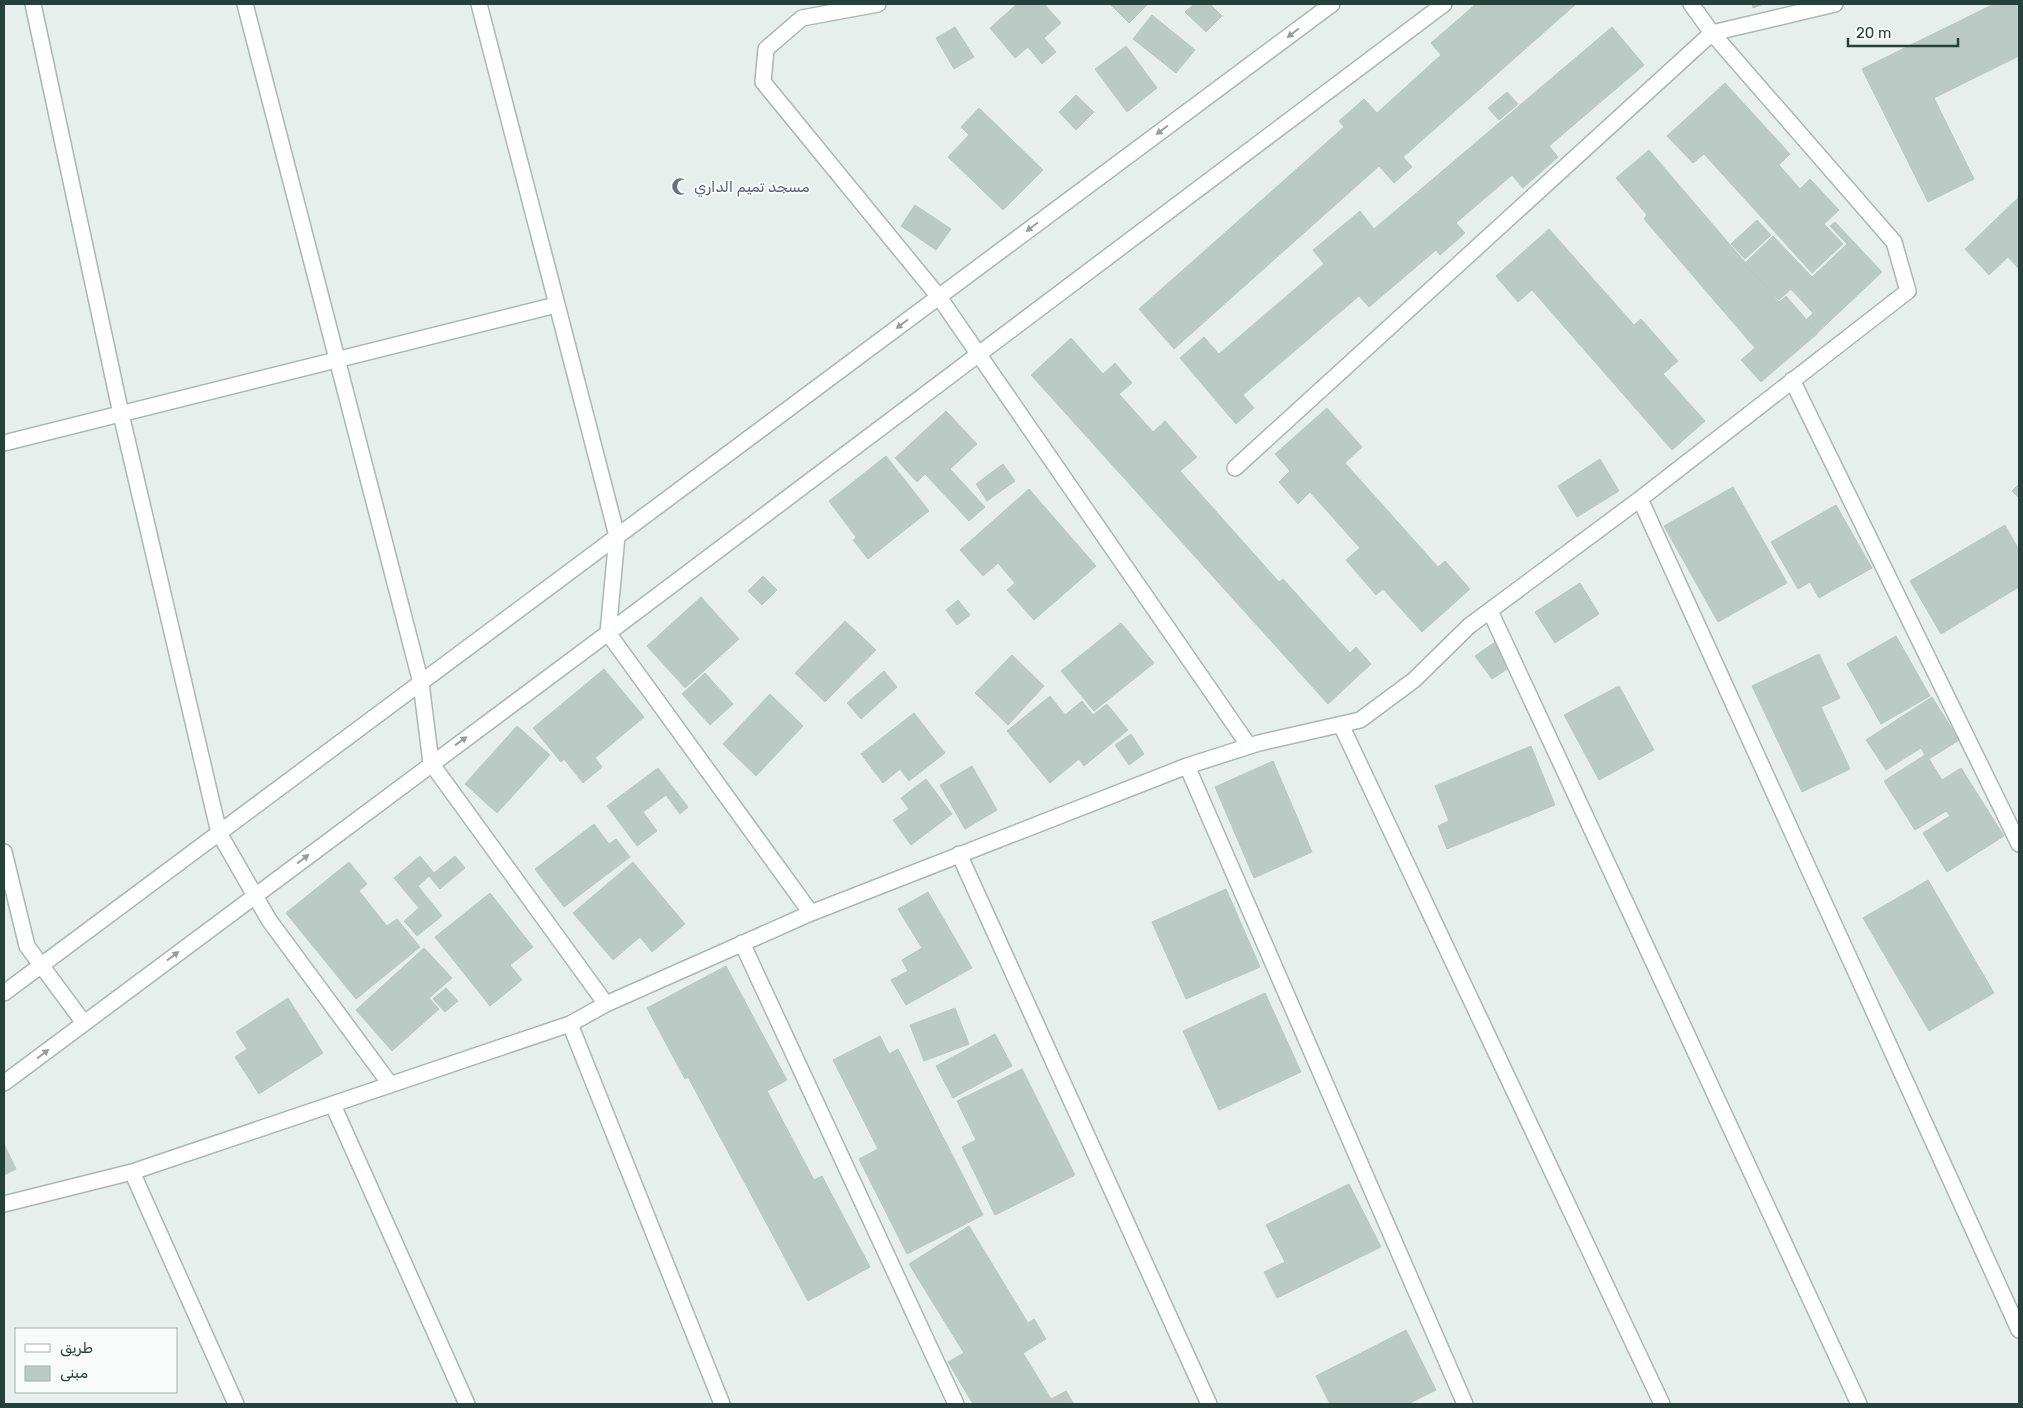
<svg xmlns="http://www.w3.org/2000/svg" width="2023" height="1408" font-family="Rubik,Cairo,sans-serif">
	<rect width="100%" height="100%" fill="#e6efeb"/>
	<path fill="#bbcac4" stroke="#b8c9c2" d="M1017,4H1044L1061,23L1044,38L1056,52L1042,64L1028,47L1015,58L990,28Z
		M1110,4H1148L1129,23Z
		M1194,4H1210L1222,16L1206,32L1185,12Z
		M1476,4H1576L1403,157L1412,167L1394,183L1379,166L1174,349L1139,309L1344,127L1339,121L1364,99L1377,113L1441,55L1431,43Z
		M1752,4H1763L1753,8Z
		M1994,4H2019V56L1934,98L1974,179L1928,202L1862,69Z
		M1152,15L1195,50L1176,73L1133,39Z
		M955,27L974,57L954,69L936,38Z
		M1612,27L1644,65L1549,146L1558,157L1523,188L1512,175L1456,223L1465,233L1440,255L1436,250L1369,307L1359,296L1243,395L1254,408L1236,424L1180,358L1204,337L1219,354L1324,264L1313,250L1360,211L1374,229Z
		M1126,46L1157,88L1127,112L1095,69Z
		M1725,83L1790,154L1779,165L1800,189L1810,179L1839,210L1824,224L1843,244L1812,273L1704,154L1693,163L1667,136Z
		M1507,92L1518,104L1499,120L1488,108Z
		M1076,95L1094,112L1076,130L1059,112Z
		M979,108L1043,170L1003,210L948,157L969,135L961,127Z
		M1649,150L1779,302L1786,296L1818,333L1761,382L1741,360L1755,348L1644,219L1647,215L1616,178Z
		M2019,197V269L2008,257L1989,275L1965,249Z
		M915,205L951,229L936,250L901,226Z
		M1757,220L1771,235L1745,259L1731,244Z
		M1835,222L1882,272L1813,337L1801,325L1813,313L1791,289L1779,300L1744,264L1773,236L1812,277L1847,244L1830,226Z
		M1549,229L1634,325L1641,319L1678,361L1663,374L1705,421L1672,450L1532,290L1518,302L1496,276Z
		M1071,338L1103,374L1115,363L1132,383L1119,394L1153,432L1165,421L1197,457L1180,471L1279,582L1283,579L1350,653L1356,647L1371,664L1328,704L1031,375Z
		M1327,408L1362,447L1345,463L1438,567L1445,561L1470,589L1422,632L1383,589L1376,595L1346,560L1360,548L1310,492L1298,504L1279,482L1290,471L1275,454Z
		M946,411L977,444L950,469L985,507L969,521L925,474L917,482L895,458Z
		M886,456L929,511L868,559L853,540L856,537L829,501Z
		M1600,459L1619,491L1577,517L1558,486Z
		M1003,464L1015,481L987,501L976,484Z
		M2019,484V498L2012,491Z
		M1733,487L1787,583L1718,622L1664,526Z
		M1029,489L1096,566L1034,620L1007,590L1015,583L998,563L983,576L960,550Z
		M1836,505L1872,568L1819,598L1810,582L1798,589L1771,542Z
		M2005,525L2019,550V587L1941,634L1910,581Z
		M763,576L777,590L762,605L748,591Z
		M1580,583L1599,614L1555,643L1535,612Z
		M701,597L739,639L685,688L647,646Z
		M958,600L970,615L957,625L946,610Z
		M845,621L876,650L825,702L795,673Z
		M1121,623L1154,663L1094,711L1061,671Z
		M1896,636L1930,696L1881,724L1847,664Z
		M1495,642L1512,666L1492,679L1475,656Z
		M1819,654L1840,698L1821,707L1850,769L1802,792L1752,686Z
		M1012,655L1044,686L1008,725L975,693Z
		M604,669L644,717L595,758L602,767L583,783L564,759L561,762L533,728Z
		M884,671L897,687L861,719L847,703Z
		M705,673L733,704L710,725L682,694Z
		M1619,686L1654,750L1599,780L1564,715Z
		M770,694L803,726L756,776L723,744Z
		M1050,696L1065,715L1082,701L1093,715L1107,704L1128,730L1084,766L1079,759L1050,783L1007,731Z
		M1932,697L1959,740L1929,759L1942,780L1961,768L2004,836L1947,872L1923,833L1950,816L1946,811L1915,830L1884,781L1925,755L1921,748L1886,770L1866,740Z
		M914,713L945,753L909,781L900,769L883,783L861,754Z
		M517,726L550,755L497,813L465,784Z
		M1131,734L1144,754L1129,765L1115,745Z
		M1531,746L1555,805L1447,849L1438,826L1449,821L1435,786Z
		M1273,761L1312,852L1254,878L1215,787Z
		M972,766L997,810L965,829L940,785Z
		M658,768L688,807L680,814L666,795L643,812L657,831L637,846L607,806Z
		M926,779L952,814L911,845L893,820L909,809L901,798Z
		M594,824L609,844L616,839L630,857L564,907L535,869Z
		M420,856L434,873L455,856L465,868L440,889L429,876L418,886L442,916L417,936L404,921L419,908L394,878Z
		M349,862L367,884L359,891L387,926L397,919L420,947L356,999L286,913Z
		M633,862L685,924L652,952L640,937L613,960L573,913Z
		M1928,880L1994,993L1929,1031L1863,918Z
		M1226,889L1260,967L1186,999L1152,922Z
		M928,892L972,968L906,1005L891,980L908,971L902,960L922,948L898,909Z
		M490,893L533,947L510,965L522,980L490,1006L435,937Z
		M424,948L452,978L429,998L439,1009L392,1051L356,1010Z
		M726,966L787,1080L767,1091L814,1180L822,1176L870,1267L808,1301L688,1077L685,1079L647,1008Z
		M446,988L458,1001L445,1012L433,999Z
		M1265,993L1301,1072L1219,1110L1183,1031Z
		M288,998L323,1053L259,1094L235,1057L247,1049L236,1032Z
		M955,1008L969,1044L924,1061L910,1025Z
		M995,1034L1012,1066L953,1098L936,1066Z
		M880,1036L889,1054L898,1049L983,1215L907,1254L859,1159L878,1149L833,1060Z
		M1022,1069L1075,1175L995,1215L962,1147L976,1140L957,1101Z
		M4,1144L16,1169L4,1175Z
		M1349,1184L1381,1247L1277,1298L1264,1272L1285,1262L1266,1225Z
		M969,1226L1028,1323L1034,1319L1046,1339L1023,1353L1051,1399L1066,1391L1074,1404H973L948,1362L964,1353L909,1264Z
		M1406,1330L1436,1390L1408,1404H1330L1316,1376Z"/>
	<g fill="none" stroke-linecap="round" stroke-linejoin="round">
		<defs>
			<path id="minor" d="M33,4L121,414L219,833L269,920L390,1084
				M245,4L421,683L431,763L606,1004
				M479,4L617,536L608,633L811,913
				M878,4L802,18L766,49L763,82L939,297L1249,746
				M1792,380L2019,844
				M4,443L556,305
				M1235,468L1712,33L1835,4
				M1640,499L2019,1330
				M1490,611L1859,1404
				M1341,725L1662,1404
				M1187,766L1465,1404
				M4,852L27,946L84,1023
				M959,854L1209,1404
				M742,943L956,1404
				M4,993L1332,4
				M570,1024L722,1404
				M4,1083L608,633L1444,4
				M333,1105L467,1404
				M132,1172L236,1404
				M4,1204L132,1172L570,1024L606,1004L811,913L1187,766L1259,743L1360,720L1414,680L1469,626L1640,499L1908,291L1894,242L1712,33L1691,4"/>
		</defs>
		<use href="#minor" stroke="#a8b8b2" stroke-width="18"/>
		<use href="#minor" stroke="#fff" stroke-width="15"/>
	</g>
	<defs><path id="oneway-solid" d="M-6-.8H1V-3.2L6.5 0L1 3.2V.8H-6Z" transform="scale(1.25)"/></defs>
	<g fill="#92a09c">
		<use href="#oneway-solid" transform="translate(1293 33) rotate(143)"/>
		<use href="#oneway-solid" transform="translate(1162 130) rotate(143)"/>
		<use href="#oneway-solid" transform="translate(1032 227) rotate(143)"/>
		<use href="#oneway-solid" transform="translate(902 324) rotate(143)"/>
		<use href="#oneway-solid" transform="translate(461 741) rotate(-36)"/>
		<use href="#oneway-solid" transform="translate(303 859) rotate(-37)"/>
		<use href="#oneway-solid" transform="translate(173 956) rotate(-37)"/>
		<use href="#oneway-solid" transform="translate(43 1054) rotate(-37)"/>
	</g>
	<defs>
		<symbol id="mosque-bare" viewBox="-9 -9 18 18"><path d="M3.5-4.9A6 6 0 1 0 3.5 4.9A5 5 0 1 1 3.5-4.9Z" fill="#6b7280" stroke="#f7fbf9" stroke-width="2.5" paint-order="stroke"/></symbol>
	</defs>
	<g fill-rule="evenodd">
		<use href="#mosque-bare" x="668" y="174" width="25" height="25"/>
	</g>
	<g text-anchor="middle" stroke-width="4" stroke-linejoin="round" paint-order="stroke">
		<g font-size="15" fill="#5b616d" stroke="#f7fbf9" text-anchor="start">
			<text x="694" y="192">مسجد تميم الداري</text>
		</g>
	</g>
	<rect width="2023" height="1408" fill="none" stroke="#24423a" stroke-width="10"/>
	<rect x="15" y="1328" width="162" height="65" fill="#f7fbf9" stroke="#a3b1ad"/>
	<rect x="25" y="1344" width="25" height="8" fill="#ffffff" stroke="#a3b1ad"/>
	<text x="60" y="1353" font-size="15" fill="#24423a">طريق</text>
	<rect x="25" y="1366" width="25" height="15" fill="#bbcac4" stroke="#a3b1ad"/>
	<text x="60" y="1378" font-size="15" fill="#24423a">مبنى</text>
	<path d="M1848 38v8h110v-8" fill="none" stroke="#24423a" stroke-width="2.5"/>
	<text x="1856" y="38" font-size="15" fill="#24423a" stroke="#f7fbf9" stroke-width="4" paint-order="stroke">20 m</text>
</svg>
